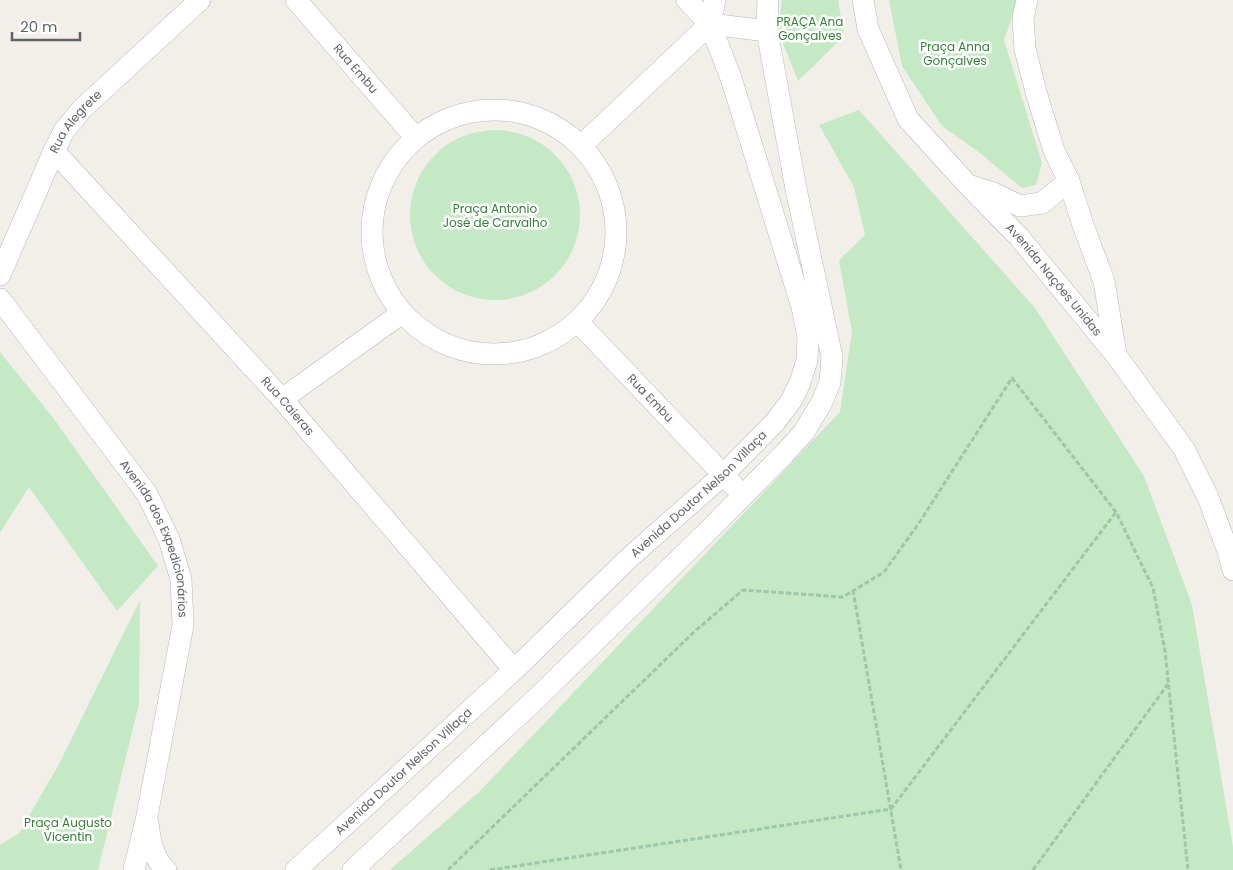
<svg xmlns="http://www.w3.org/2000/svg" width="1233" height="870" font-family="Poppins,sans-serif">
	<rect width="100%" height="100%" fill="#f1efe8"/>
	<path fill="#c5e8c5" d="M782,0H838L844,36L798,81L778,31Z
		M889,0H1018L1004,40L1042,163L1036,185L1022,188L980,153L942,126L902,66Z
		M859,110L1035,308L1144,476L1192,605L1233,847V870H390L480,791L840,412L852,332L839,260L865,235L854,187L819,125Z
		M410 215a85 85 0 1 1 170 0a85 85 0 1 1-170 0Z
		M0,352L54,419L158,566L117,611L29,487L0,533Z
		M140,600L139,704L98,870H0V845L19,833L58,766Z"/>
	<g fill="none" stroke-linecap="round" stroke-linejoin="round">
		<defs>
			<g id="minor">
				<path id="s1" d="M296,0L415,137"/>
				<path d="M687,0L710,24"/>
				<path id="s2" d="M863,0L868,29L908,119L967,184L1019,237L1116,355L1184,449L1208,497L1228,551L1233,570"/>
				<path d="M1027,0L1023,18L1025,49L1036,92L1054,151L1069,181L1083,225L1104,281L1116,355"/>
				<path d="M710,24L767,31"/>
				<circle cx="494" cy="232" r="122"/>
				<path d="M581,146L710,24"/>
				<path id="s3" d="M54,151L282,399L514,670"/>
				<path d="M971,186L993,193L1020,206L1042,203L1069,181"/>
				<path id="s4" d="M0,275L54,151L64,131L82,109L200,0"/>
				<path id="s5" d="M0,299L147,494L169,539L181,579L183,625L147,816L134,870"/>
				<path id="s6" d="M578,322L733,485"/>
				<path d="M282,399L402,313"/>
				<path d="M148,823C150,841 153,858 166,870"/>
				<path id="s7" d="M296,870L514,670L629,558L723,475L775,422L791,401L800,383L807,360L808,336L802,307L731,78L710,24L715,0"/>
				<path d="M353,870L539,696L709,530L784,454L804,432L822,402L830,382L832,357L796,189L767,31L768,0"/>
			</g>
		</defs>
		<use href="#minor" stroke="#b5b8bc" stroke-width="22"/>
		<path stroke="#9cc7a9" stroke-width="3" stroke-dasharray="5 2.5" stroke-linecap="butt" d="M853,590L901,870
			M448,870L694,632L743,590L843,597L884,572L919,523L1012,378L1116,512L1153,588L1165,651L1188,870
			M490,870L891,809L1116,512
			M1033,870L1168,684"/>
		<use href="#minor" stroke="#fff" stroke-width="21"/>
	</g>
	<g text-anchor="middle" stroke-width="5" stroke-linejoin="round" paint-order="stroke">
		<g font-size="12" fill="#348238" stroke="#fff">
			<text x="810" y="26">PRAÇA Ana<tspan x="810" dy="14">Gonçalves</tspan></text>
			<text x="955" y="51">Praça Anna<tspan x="955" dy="14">Gonçalves</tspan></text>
			<text x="495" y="213">Praça Antonio<tspan x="495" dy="14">José de Carvalho</tspan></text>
			<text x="68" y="827">Praça Augusto<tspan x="68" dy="14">Vicentin</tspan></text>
		</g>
		<g font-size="12" fill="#5f6368" stroke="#fff">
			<text dy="4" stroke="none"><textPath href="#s1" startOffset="91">Rua Embu</textPath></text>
			<text dy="4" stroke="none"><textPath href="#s4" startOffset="172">Rua Alegrete</textPath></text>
			<text dy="4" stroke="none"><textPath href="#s2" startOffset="345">Avenida Nações Unidas</textPath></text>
			<text dy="4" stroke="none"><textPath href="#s6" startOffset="105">Rua Embu</textPath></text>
			<text dy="4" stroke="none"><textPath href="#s3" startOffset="346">Rua Caieras</textPath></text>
			<text dy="4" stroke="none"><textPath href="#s7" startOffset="551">Avenida Doutor Nelson Villaça</textPath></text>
			<text dy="4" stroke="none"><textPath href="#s5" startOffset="289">Avenida dos Expedicionários</textPath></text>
			<text dy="4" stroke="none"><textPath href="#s7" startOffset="146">Avenida Doutor Nelson Villaça</textPath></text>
		</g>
	</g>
	<path d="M12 32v8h68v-8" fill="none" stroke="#5f6368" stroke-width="2.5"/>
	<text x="20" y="32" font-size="15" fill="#5f6368" stroke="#ffffff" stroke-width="4" paint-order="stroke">20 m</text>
</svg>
